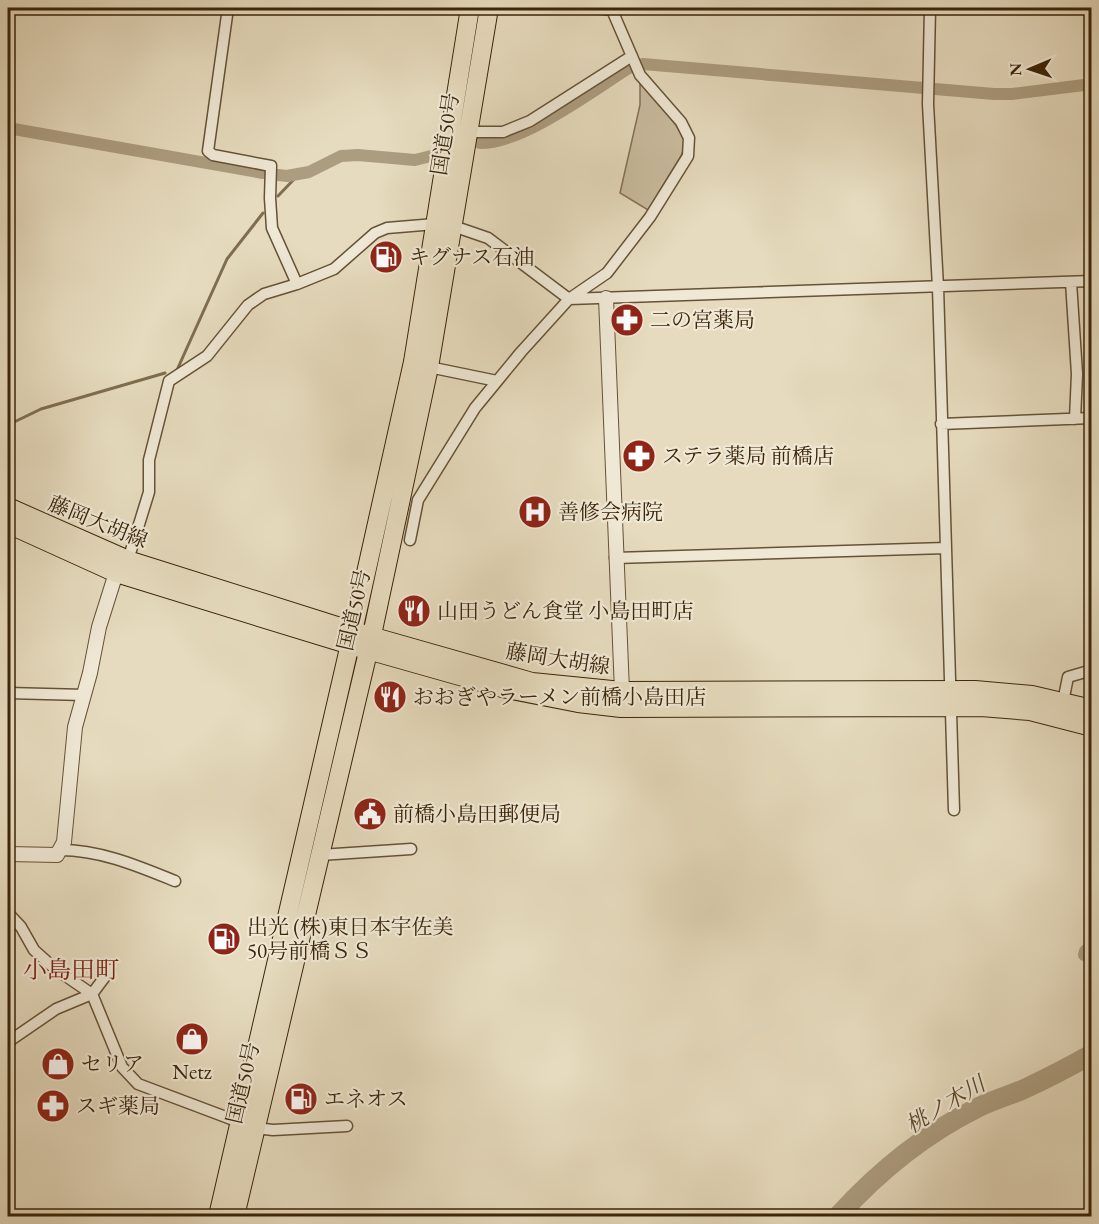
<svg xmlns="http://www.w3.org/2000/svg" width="1099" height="1224" font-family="'EB Garamond','Noto Serif JP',serif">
	<rect width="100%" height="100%" fill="#e6dbbe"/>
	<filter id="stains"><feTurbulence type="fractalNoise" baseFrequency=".00333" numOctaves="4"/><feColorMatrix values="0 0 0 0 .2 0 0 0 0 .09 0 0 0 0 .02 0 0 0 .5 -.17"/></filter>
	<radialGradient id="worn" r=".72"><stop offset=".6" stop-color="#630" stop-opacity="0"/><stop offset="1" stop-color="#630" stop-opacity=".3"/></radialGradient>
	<path fill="#c9bc9f" stroke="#827054" stroke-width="1.5" d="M640,84L646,85L684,136V148L681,156L648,210L620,193L640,105Z"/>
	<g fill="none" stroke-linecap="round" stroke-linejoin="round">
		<path stroke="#7f6d50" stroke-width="3" d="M278,196L299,174
			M177,370L227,259L263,213
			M8,425L41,409L165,373"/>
		<path stroke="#ac9d80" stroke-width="12" d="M8,128L263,173
			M480,143C522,144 592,91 629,68L643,64L994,94H1012L1092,84
			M278,175L287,176L309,172L341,156L358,155L415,160L435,155
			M1084,955L1085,951L1092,945"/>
		<path stroke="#ac9d80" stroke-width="20" d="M838,1216C877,1173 926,1133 979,1107C993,1100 1007,1096 1022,1090C1046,1079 1069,1067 1092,1054"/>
		<defs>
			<path id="minor" d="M228,8L208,151L213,155L271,166L270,198L272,228L297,284L334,269L375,233L387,228L435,224L453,226L488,238L569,299L1092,281
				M595,8L612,10
				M930,8L928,104L938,287L954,810
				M469,132H503L530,121L632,56
				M1071,282L1077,374L1075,419
				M429,367L497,381
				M941,424L1092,418
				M410,540L418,500L475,408L521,352L569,299L607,273L650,217L688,156L689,138L681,122L640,75L612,10L613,8
				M615,558L946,548
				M128,560L149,492V460L169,381L207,356L248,305L264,294L297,284
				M8,693L84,695
				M1063,702L1068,677L1092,670
				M60,850C101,850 138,866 175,881
				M320,855L411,849
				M8,913L21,927L34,950L54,968L92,994L122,1067L138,1084L255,1128L273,1130L347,1126
				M8,1042L56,1009L92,994L110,970"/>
			<path id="tertiary" d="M606,298L622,691
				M8,854L57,855L64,842L75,727L90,673L99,627L116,573L122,566"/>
			<path id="primary" d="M8,507L128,560L353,631L532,682L622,691L975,690L1032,695L1092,709
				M8,524L116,573L350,645L502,688L578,703L621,708L981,707L1030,711L1092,727"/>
			<path id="trunk" d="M218,1216L353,631L413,362L470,8
				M235,1216L372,635L429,367L489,8"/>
		</defs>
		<use href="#minor" stroke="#665236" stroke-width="13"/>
		<use href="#tertiary" stroke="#665236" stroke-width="16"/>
		<use href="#primary" stroke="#3b2508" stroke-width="20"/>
		<use href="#trunk" stroke="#3b2508" stroke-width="20"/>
		<use href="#minor" stroke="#efe8d5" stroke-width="10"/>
		<use href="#tertiary" stroke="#efe8d5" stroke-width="14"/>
		<use href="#primary" stroke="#e6dbbe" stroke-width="18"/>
		<use href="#trunk" stroke="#e6dbbe" stroke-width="18"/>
	</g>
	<defs>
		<symbol id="fuel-disc" viewBox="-11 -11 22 22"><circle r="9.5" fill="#8f2418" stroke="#efe8d5"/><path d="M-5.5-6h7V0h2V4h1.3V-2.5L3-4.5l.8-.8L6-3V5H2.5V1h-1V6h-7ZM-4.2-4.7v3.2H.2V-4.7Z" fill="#fff"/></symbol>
		<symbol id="pharmacy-disc" viewBox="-11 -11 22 22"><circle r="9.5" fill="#8f2418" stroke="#efe8d5"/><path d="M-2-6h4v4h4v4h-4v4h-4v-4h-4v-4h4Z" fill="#fff"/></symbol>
		<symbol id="hospital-disc" viewBox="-11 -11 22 22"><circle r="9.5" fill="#8f2418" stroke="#efe8d5"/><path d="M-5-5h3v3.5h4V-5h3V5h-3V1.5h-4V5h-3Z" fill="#fff"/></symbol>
		<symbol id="restaurant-disc" viewBox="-11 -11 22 22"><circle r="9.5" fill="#8f2418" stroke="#efe8d5"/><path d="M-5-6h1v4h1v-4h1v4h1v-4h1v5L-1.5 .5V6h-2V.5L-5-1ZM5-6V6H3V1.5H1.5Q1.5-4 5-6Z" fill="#fff"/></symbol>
		<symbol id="civic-disc" viewBox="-11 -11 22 22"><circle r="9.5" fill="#8f2418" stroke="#efe8d5"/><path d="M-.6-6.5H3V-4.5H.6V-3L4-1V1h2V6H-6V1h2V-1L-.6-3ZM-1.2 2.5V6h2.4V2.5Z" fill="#fff"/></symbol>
		<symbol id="shop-disc" viewBox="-11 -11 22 22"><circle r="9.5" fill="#8f2418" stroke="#efe8d5"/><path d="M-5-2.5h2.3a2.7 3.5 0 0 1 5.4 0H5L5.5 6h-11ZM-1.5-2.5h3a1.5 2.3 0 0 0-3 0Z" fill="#fff"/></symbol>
	</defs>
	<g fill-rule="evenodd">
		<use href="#fuel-disc" x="367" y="238" width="38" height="38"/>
		<use href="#pharmacy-disc" x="608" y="301" width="38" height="38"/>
		<use href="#pharmacy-disc" x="620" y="437" width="38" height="38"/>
		<use href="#hospital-disc" x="516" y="493" width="38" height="38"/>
		<use href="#restaurant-disc" x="395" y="592" width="38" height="38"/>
		<use href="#restaurant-disc" x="371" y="678" width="38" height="38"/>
		<use href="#civic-disc" x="351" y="795" width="38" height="38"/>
		<use href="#fuel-disc" x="205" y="920" width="38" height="38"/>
		<use href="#shop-disc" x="173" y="1020" width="38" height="38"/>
		<use href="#shop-disc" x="39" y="1045" width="38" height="38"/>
		<use href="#fuel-disc" x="282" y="1080" width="38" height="38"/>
		<use href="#pharmacy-disc" x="34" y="1087" width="38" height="38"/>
	</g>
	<g text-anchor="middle" stroke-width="4.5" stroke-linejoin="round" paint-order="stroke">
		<g font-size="21" fill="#3b2508" stroke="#efe8d5">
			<text transform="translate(445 134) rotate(-81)" y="7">国道50号</text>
			<text transform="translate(98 522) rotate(22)" y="7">藤岡大胡線</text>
			<text transform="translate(354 610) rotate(-77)" y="7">国道50号</text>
			<text transform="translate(558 659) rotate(9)" y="7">藤岡大胡線</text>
			<text transform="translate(243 1083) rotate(-77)" y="7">国道50号</text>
		</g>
		<g font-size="21" fill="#3b2508" stroke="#efe8d5" text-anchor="start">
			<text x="409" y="264">キグナス石油</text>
			<text x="650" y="327">二の宮薬局</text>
			<text x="662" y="463">ステラ薬局 前橋店</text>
			<text x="558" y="519">善修会病院</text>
			<text x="437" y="618">山田うどん食堂 小島田町店</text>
			<text x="413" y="704">おおぎやラーメン前橋小島田店</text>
			<text x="393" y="821">前橋小島田郵便局</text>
			<text x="247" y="934">出光 (株)東日本宇佐美<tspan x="247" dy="24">50号前橋ＳＳ</tspan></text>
			<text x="81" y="1071">セリア</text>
			<text x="192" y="1079" text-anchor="middle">Netz</text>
			<text x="324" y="1106">エネオス</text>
			<text x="76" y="1113">スギ薬局</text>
		</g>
		<g font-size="22" font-style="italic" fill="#5d492c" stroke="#efe8d5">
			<text transform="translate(945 1104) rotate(-31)" y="8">桃ノ木川</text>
		</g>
		<g font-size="24" fill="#7a1f14" stroke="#efe8d5">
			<text x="71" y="978">小島田町</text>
		</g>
	</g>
	<rect width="1099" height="1224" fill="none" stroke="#e6dbbe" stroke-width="30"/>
	<rect x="9" y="9" width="1081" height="1206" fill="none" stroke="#3b2508" stroke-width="3"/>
	<rect x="15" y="15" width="1069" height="1194" fill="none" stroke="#3b2508" stroke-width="1.5"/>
	<g transform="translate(1030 69) rotate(268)" stroke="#efe8d5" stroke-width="4.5" paint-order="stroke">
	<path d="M0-4.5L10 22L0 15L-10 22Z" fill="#3b2508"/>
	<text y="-9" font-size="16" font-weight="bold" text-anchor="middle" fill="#3b2508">N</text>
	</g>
	<rect width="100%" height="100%" filter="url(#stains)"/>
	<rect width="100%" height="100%" fill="url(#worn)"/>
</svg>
